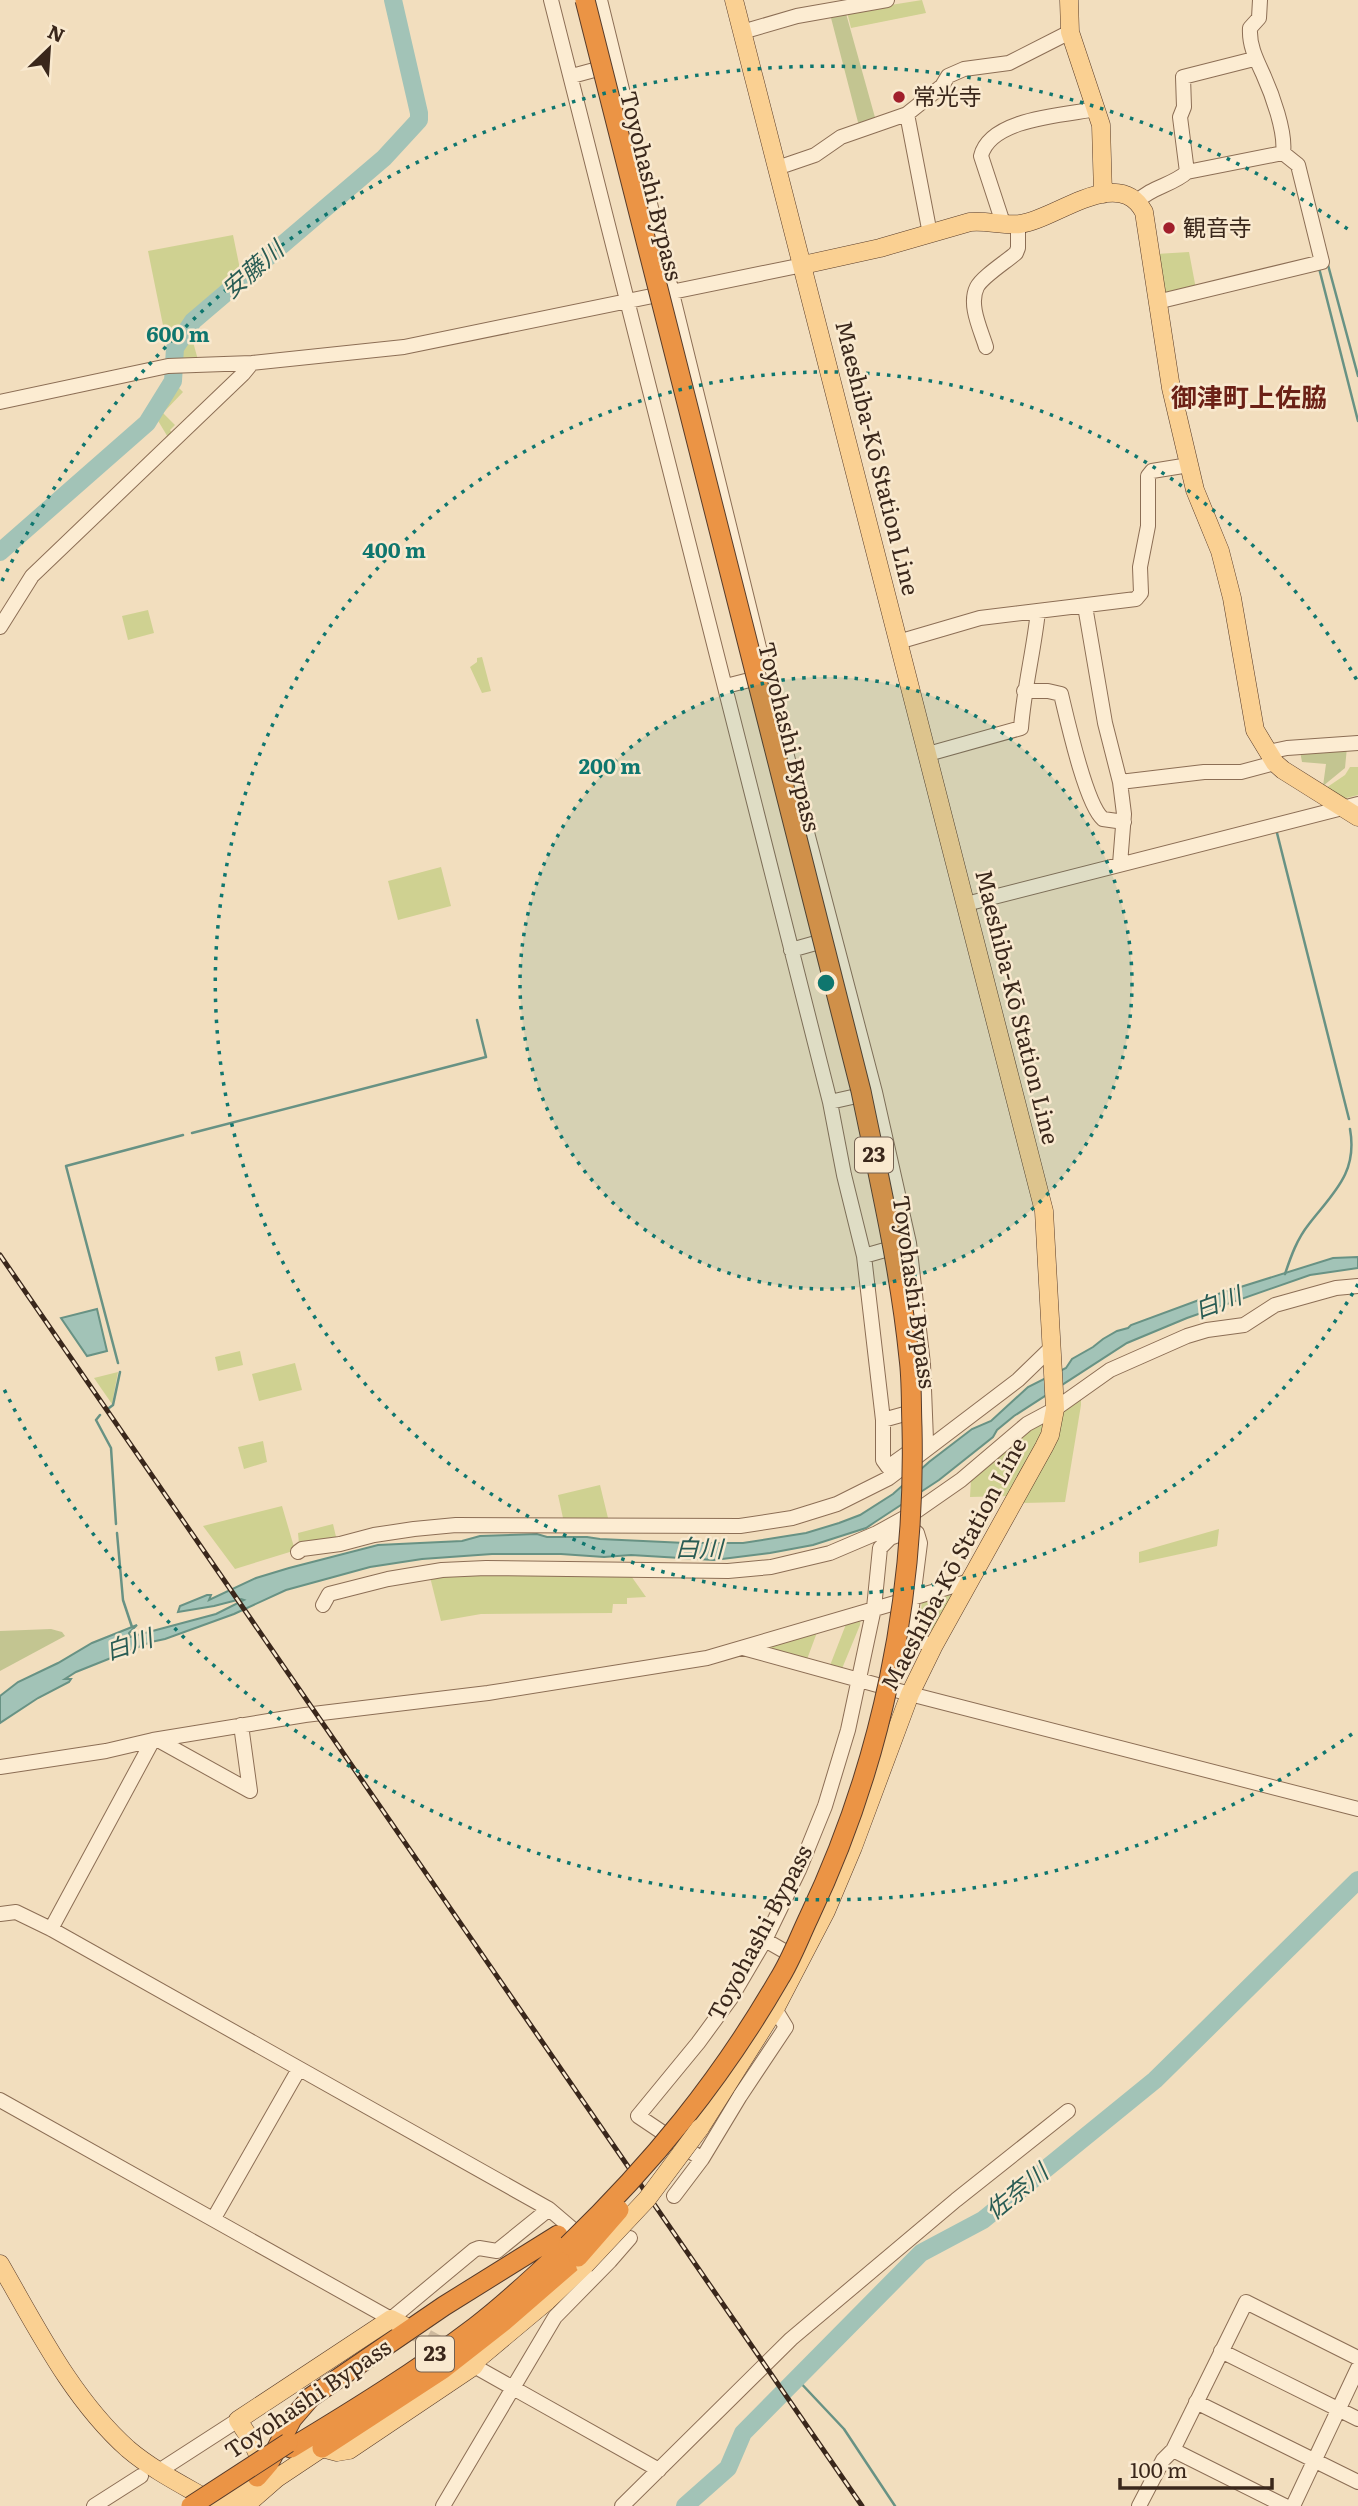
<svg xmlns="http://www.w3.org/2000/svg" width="1358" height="2506" font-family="Literata,'Noto Sans JP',serif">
	<rect width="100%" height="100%" fill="#f2debe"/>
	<path fill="#cfd191" d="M922,0L926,13L851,28L847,12Z
		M233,235L240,269L198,306L170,342L166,340L148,251Z
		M1189,252L1196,289L1163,294L1156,254Z
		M190,331L198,360L176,362L177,352Z
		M175,384L183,392L163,413L175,425L170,430L173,434L169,439L157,419Z
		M148,610L154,633L128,640L122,616Z
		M482,657L491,691L482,693L470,667L477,662V658Z
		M1350,767H1358V795L1339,800L1323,790L1345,775Z
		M441,867L451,906L398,920L388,881Z
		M240,1351L243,1365L218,1371L215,1357Z
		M295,1363L302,1390L259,1401L252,1374Z
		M118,1372L112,1404L94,1378Z
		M1079,1398L1081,1399V1405L1065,1502L1023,1503L1061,1408Z
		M1044,1418L1041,1436L1008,1496L970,1497L971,1480Z
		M263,1441L267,1462L244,1469L238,1447Z
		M600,1485L608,1518H563L558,1495Z
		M282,1506L294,1547L293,1551L235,1569L203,1526Z
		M333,1524L337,1541L299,1544L298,1533Z
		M1219,1529L1217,1546L1139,1563V1552Z
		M487,1572L629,1573L646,1597L627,1598V1604H613L612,1613L481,1614L441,1621L430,1577Z
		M958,1587L934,1631L923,1628L921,1613L922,1597Z
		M861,1615L860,1625L841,1671L829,1668L848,1619Z
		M819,1627L806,1662L754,1649Z"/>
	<path fill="#c3c591" d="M845,10L876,121L859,126L830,14Z
		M1347,747L1345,768L1323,786L1326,764L1302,762L1300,751Z
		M51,1629L62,1632L65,1636L0,1671V1631Z"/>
	<path fill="#a2c3b7" stroke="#689284" stroke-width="2" d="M1358,1257V1268L1310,1275L1187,1318L1127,1343L1014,1416L997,1430L993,1437L939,1480L875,1522L866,1528L813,1545L770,1553L714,1560L631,1555L604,1557L561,1554H492L422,1559L370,1567L286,1590L234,1614L165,1639L151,1642L76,1672L65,1679H71L69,1682L38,1698L0,1723V1696L18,1682L58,1663L92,1643L137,1625L129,1633L130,1637L216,1614L244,1600L241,1599L214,1606L178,1612L180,1606L207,1595H211L209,1600L256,1578L289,1568L378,1545L462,1541L480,1536L537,1534L547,1537H587L600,1539L686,1543H743L806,1533L839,1523L860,1515L893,1494L929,1462L972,1429L991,1421L1028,1387L1066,1368L1072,1359L1093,1347L1103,1339L1117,1331L1128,1328L1131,1325L1199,1300L1333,1258Z
		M97,1309L107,1351L87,1356L61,1318Z"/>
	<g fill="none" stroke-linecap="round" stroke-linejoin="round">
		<path stroke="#689284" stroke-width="2.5" d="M1328,265L1358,376
			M1319,268L1358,421
			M1276,829L1349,1119
			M192,1133L486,1057L477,1020
			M1285,1274C1291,1256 1297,1239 1309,1224C1333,1193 1358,1173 1350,1129
			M118,1363L66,1166L183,1135
			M109,1408L113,1405L120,1372
			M100,1415L96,1420L111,1448L116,1524
			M117,1533L123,1600L132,1627
			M796,2378L844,2429L895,2506"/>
		<path stroke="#a2c3b7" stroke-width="18" d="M0,552L147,423L173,381L175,348L193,321L384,158L419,120V113L393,0
			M685,2506L728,2468L743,2433L921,2253L983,2220L1155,2080L1358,1880"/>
		<path stroke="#cdb99d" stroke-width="18" stroke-dasharray="18 9" stroke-linecap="butt" d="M403,2325L455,2354"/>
		<defs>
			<path id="minor" d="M551,0L830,1102L844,1175L864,1256L883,1420V1460L888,1467L926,1440L923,1364L909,1243L875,1092L766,676L600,0
				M742,32L797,16L887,0
				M572,76L609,66
				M907,114L930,234
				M777,168L815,155L841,137L907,114L942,86L948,76L964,69L1009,63L1070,32
				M1187,172L1180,117L1184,107L1183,77L1254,59
				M1138,201C1151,187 1173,185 1187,172L1283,153
				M1003,223L981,156C990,118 1065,115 1097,109
				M1157,306L1165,300L1322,262L1298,165L1283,153C1286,132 1272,94 1263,74C1256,59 1249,45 1250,28L1259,18L1260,0
				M986,347C981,330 968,305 977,287C982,277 1007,261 1016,253L1018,248V225
				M0,402L168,366L252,363L404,347L803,265
				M1085,606L1105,723L1120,782L1124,814L1120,864
				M0,627L32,576L243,374L252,363
				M898,642L980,618L1136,599L1141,593L1140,567L1148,526V476L1152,471L1189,465
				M726,686L765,676
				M1024,691H1048L1061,694C1067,719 1086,805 1103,819L1124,822
				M1268,752L1287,748L1358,743
				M928,754L1021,728C1024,688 1034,650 1038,611
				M1120,782L1204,772H1241L1275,763
				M966,904L1358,804
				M791,950L830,939
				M830,1102L870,1093
				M864,1256L899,1246
				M883,1420L919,1410
				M298,1552L302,1549L340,1544L374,1535L414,1529L456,1525L740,1526L792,1518L837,1504L889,1478L1018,1380L1050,1349
				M323,1605L329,1594L388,1579L442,1570L486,1568L728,1571L771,1567L830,1553L877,1533L915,1512L961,1480L1027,1424L1055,1409L1110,1370L1187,1336L1207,1330L1244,1325L1275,1305L1336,1288L1358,1286
				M743,1648L910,1694L1358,1809
				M241,1725L250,1791
				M158,1740L250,1791
				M0,1767L106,1751L153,1740L305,1715L488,1693L707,1658L970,1581
				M0,1914L16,1912L51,1929L549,2209
				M51,1929L153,1740
				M765,1940L800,1960
				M775,2009L786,2027L740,2096L702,2159L638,2116L698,2043L731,1998L765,1940L799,1870L825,1806L848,1730L874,1608L880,1548L890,1538L913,1530L917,1533L920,1543L910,1622C912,1637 920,1641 933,1647
				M0,2100L391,2319L474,2250L479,2248L497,2251L549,2209L610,2261L555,2317L443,2506
				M674,2196L702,2159
				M214,2218L299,2069
				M610,2261L630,2238
				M1221,2351L1358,2419
				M474,2366L659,2470
				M1196,2402L1358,2482
				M1173,2450L1285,2506
				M159,2471L238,2420
				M94,2506L141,2476
				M622,2506L791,2339L956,2200L1068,2111
				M1139,2506L1163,2460L1173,2450L1246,2302L1358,2358
				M1293,2506L1358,2368"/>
			<path id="major" d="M1069,0L1070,32L1101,125L1103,194
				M803,265L880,248L970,222C987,220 1003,226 1020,224C1055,220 1118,164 1144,212L1171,388L1195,490L1220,551L1232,598L1255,730L1275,763L1283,770L1358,817
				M700,2128L775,2009L826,1911L853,1847L910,1694L933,1647L1044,1447L1050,1435L1055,1409L1044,1211L734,0
				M0,2264C37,2328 72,2399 128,2449C155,2472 189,2488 219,2506
				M224,2506L257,2477C265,2455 249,2438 238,2420L391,2319L403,2325
				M245,2506L277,2478L322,2448L337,2452L349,2450L474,2366L479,2358L547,2301L585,2265"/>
			<path id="highway" d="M291,2448C354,2410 417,2371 475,2327C508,2302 538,2273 568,2245
				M322,2448L443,2369L503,2322L578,2257
				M257,2477L269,2463L292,2419L311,2397L444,2306L558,2235"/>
		</defs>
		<use href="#minor" stroke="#8c6e55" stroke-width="16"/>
		<use href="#major" stroke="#593c2a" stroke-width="19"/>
		<use href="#highway" stroke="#593c2a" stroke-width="21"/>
		<use href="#minor" stroke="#fcecd2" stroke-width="14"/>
		<use href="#major" stroke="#fad092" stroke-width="18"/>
		<use href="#highway" stroke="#eb9445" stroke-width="19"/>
		<defs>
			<path id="rail" d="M0,1255L862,2506"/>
		</defs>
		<use href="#rail" stroke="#3a271b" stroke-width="5"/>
		<use href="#rail" stroke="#f9e9cf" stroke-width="2.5" stroke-dasharray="8" stroke-linecap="butt"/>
		<defs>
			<path id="major-bridge" d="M585,2265L647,2199L700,2128"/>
			<path id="highway-bridge" d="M568,2245C652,2164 720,2081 779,1979C791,1960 799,1938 809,1917C882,1764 916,1596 912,1427C911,1404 912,1380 909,1358C900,1268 879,1179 861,1091L585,0
				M578,2257L619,2210
				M191,2506L288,2443"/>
		</defs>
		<use href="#major-bridge" stroke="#593c2a" stroke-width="19" stroke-linecap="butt"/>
		<use href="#highway-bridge" stroke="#593c2a" stroke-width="21" stroke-linecap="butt"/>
		<use href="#major-bridge" stroke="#fad092" stroke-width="18"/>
		<use href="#highway-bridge" stroke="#eb9445" stroke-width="19"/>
	</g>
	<circle cx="826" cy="983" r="306" fill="#0f766e" fill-opacity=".12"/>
	<g fill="none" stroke="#0f766e" stroke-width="3.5" stroke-dasharray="3.5 7">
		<circle cx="826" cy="983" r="306"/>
		<path d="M1358 1284A611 611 0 1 1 1358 682"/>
		<path d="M1352 1734A917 917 0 0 1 2 1385M2 581A917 917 0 0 1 1352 232"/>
	</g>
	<g fill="#a11f2b" stroke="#f9e9cf" stroke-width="2.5">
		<circle cx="899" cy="97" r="7"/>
		<circle cx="1169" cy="228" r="7"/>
	</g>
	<g text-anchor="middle" stroke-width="5" stroke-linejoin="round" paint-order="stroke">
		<g fill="#f9e9cf" stroke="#736151" stroke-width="2">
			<rect x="855" y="1137.5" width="38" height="35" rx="5"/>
			<rect x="416" y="2336.5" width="38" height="35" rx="5"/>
		</g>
		<g font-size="21" font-weight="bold" fill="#3a271b">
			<text x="874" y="1162">23</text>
			<text x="435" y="2361">23</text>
		</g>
		<g font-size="23" fill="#3a271b" stroke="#f9e9cf" text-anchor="start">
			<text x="913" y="105">常光寺</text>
			<text x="1183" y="236">観音寺</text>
		</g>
		<g font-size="23" fill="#3a271b" stroke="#f9e9cf">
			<text transform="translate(651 186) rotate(76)" y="8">Toyohashi Bypass</text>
			<text transform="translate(877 458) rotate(76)" y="8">Maeshiba-Kō Station Line</text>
			<text transform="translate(789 737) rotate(76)" y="8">Toyohashi Bypass</text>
			<text transform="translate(1017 1007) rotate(76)" y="8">Maeshiba-Kō Station Line</text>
			<text transform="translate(914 1292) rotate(82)" y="8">Toyohashi Bypass</text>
			<text transform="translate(954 1564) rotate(-62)" y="8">Maeshiba-Kō Station Line</text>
			<text transform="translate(760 1933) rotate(-62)" y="8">Toyohashi Bypass</text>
			<text transform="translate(308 2399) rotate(-34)" y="8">Toyohashi Bypass</text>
		</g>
		<g font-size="24" font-style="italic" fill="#295c54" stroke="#f9e9cf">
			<text transform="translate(253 270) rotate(-41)" y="8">安藤川</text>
			<text transform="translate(1218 1303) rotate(-20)" y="8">白川</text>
			<text transform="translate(699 1549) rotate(1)" y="8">白川</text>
			<text transform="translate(129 1645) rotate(-18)" y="8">白川</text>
			<text transform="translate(1017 2192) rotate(-39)" y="8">佐奈川</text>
		</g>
		<g font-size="26" font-weight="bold" fill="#6b2016" stroke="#f9e9cf">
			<text x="1249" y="407">御津町上佐脇</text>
		</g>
	</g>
	<circle cx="826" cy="983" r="10" fill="#0f766e" stroke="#f9e9cf" stroke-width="3.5"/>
	<g font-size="21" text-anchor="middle" font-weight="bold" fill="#0f766e" stroke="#f9e9cf" stroke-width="5" stroke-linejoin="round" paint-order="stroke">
		<text x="178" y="342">600 m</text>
		<text x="394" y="558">400 m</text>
		<text x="610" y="774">200 m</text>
	</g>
	<g transform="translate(49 49) rotate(25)" stroke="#f9e9cf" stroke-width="5" paint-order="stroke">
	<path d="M0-5L12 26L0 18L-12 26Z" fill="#3a271b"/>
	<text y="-10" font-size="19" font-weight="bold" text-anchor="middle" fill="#3a271b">N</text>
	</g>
	<path d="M1120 2478v10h152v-10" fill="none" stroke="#3a271b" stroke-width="3.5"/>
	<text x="1130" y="2478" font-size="21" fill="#3a271b" stroke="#f9e9cf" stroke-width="5" paint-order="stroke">100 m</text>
</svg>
